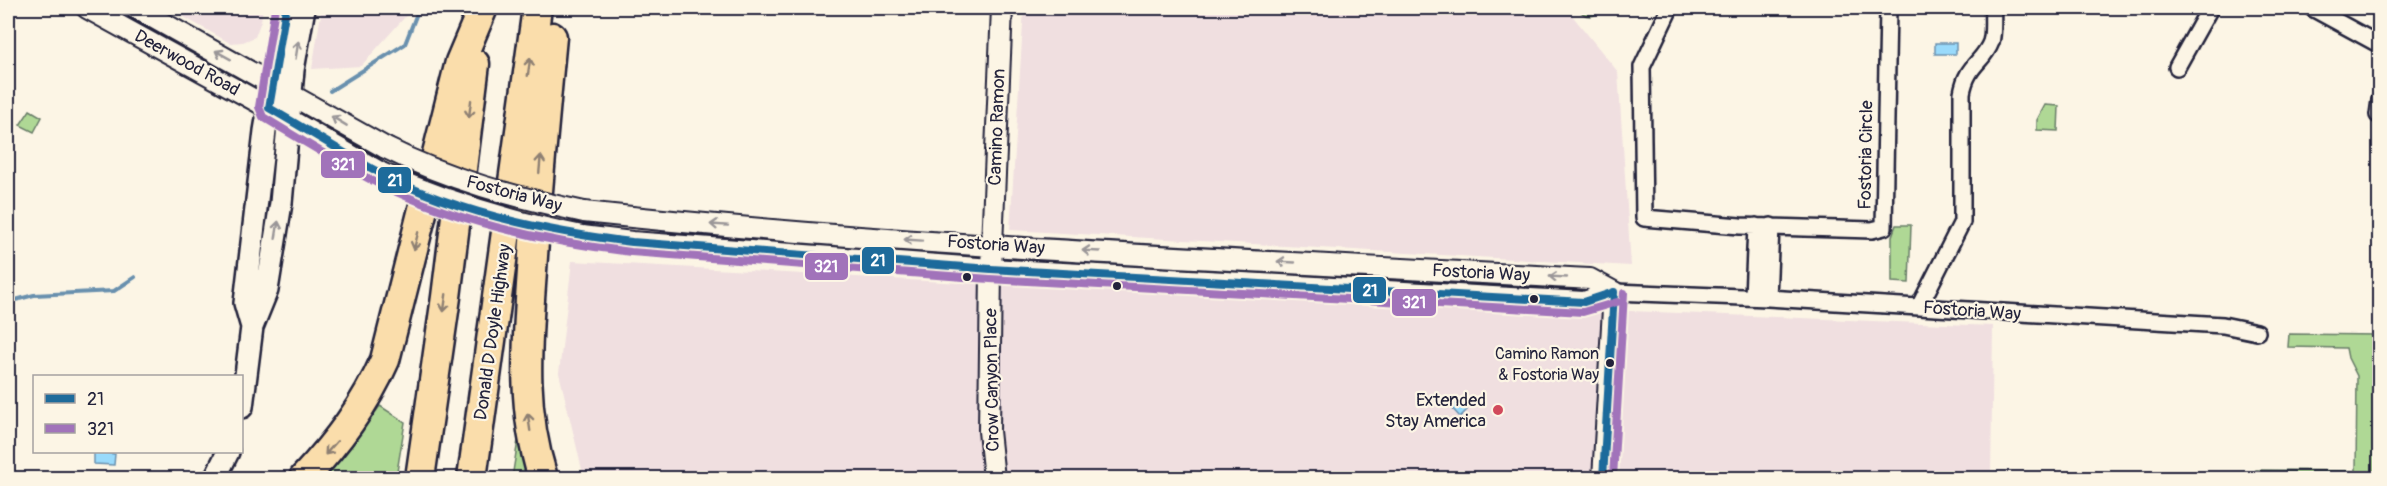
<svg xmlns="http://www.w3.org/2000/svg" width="2387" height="486" font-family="Pangolin,sans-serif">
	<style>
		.built { fill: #f0dfe0 }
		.green { fill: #afd895; stroke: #687d68; stroke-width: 1.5 }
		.water { fill: #99dafb; stroke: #6990ae; stroke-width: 1.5 }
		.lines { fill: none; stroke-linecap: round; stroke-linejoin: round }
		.stream { stroke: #6990ae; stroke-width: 4 }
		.minor-casing { stroke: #22223b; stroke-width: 20 }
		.tertiary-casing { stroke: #22223b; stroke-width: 24 }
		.secondary-casing { stroke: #22223b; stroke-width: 26 }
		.motorway-casing { stroke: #22223b; stroke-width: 33 }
		.minor { stroke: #fcf5e5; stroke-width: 15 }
		.tertiary { stroke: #fcf5e5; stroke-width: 20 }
		.secondary { stroke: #fcf5e5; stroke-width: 21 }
		.motorway { stroke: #faddab; stroke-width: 28 }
		.tertiary-bridge-casing { stroke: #22223b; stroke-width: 24; stroke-linecap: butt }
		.tertiary-bridge { stroke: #fcf5e5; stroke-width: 20 }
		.bus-1-casing { stroke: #fcf5e5; stroke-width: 12 }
		.bus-2-casing { stroke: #fcf5e5; stroke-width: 12 }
		.bus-1 { stroke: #1e6b9b; stroke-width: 8 }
		.bus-2 { stroke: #a173ba; stroke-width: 8 }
		.oneway { stroke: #9a9698 }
		.oneway2 { stroke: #8e8073 }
		.bus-dot { fill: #22223b; stroke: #fcf5e5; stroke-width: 2 }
		.poi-dot { fill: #d1495b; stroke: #fcf5e5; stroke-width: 2 }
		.labels { text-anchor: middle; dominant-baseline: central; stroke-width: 4.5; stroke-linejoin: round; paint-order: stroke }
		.bus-label { font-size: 16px; fill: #22223b; stroke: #fcf5e5; text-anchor: end }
		.street-label { font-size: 18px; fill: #22223b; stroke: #fcf5e5 }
		.poi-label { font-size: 18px; fill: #22223b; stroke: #fcf5e5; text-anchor: end }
		.line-badge { stroke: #fcf5e5; stroke-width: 2 }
		.badge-label { font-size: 16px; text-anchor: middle; font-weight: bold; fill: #fff }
	</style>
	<rect width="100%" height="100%" fill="#fcf5e5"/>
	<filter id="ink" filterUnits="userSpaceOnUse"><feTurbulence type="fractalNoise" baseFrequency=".0167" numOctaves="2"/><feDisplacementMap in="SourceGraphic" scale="12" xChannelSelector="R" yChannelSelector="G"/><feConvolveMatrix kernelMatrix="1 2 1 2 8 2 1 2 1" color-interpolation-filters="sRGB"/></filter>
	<g filter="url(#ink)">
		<!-- built -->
		<path class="built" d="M168,8H263L261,21L255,37L243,42L230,43Z
			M322,8H413L361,66L312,69Z
			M1024,8H1566L1618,72L1631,266L1010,230Z
			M572,261L962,283L1993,326L1991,478H584L559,373Z"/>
		<!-- green -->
		<path class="green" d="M1578,8H1601C1596,19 1584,18 1578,8Z
			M2045,105L2059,106L2058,131L2037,130V120Z
			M30,110L42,117L34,132L20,125Z
			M1896,225H1911L1909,283L1892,282V236Z
			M2289,334L2379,335V478H2252L2256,470L2356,471L2357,376L2348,358L2346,348L2288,347Z
			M380,406L405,422L396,478H323L352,444Z
			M519,434L539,478H512Z"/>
		<!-- water -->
		<path class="water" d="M1935,43H1956V54H1935Z
			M1457,399L1467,410L1460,417L1449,405Z
			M94,452L115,454L114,465L94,464Z"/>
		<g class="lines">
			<!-- stream -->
			<path class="stream" d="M330,91L405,44L419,8
				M8,302L34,295L114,291L135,277"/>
			<defs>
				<path id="minor" d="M1670,8L1642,67L1644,218L1740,226L1872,230L1884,227L1888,8
					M2312,8L2380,45
					M2177,67L2210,8
					M2378,115L2380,100
					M1614,292L1768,298L2223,325L2257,332
					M1753,297L1756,226
					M1768,298L1771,226
					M1919,307L1962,222V93C1967,64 1983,63 1991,42C1994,32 1992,18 1993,8"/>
				<path id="tertiary" d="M87,8L269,108L381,173
					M136,8L386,148
					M584,212C918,248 1254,260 1590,279L1614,292
					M582,236L632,242L991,269L1584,302L1614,292
					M994,478L989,431L991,269L1002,8
					M1603,478L1614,292"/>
				<path id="secondary" d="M252,327L245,303L265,131L286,8
					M242,407L252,327L267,290L281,203L293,70L304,8
					M215,478L228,452"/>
				<path id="motorway" d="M304,478C337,442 365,406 385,360L460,62L482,10
					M420,478L446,297L475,64
					M472,478L537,8
					M543,478C519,401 528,335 533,256C538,183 545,110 552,37"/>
			</defs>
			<!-- minor casing -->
			<use href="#minor" class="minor-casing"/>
			<!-- tertiary casing -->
			<use href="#tertiary" class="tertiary-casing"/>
			<!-- secondary casing -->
			<use href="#secondary" class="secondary-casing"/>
			<!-- motorway casing -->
			<use href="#motorway" class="motorway-casing"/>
			<!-- minor -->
			<use href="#minor" class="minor"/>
			<!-- tertiary -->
			<use href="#tertiary" class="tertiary"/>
			<!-- secondary -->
			<use href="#secondary" class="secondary"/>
			<!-- motorway -->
			<use href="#motorway" class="motorway"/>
			<defs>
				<path id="tertiary-bridge" d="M386,148C450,180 515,197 584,212
					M381,173C446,202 512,222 582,236"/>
			</defs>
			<!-- tertiary-bridge casing -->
			<use href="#tertiary-bridge" class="tertiary-bridge-casing"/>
			<!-- tertiary-bridge -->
			<use href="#tertiary-bridge" class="tertiary-bridge"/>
			<defs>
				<path id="bus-1" d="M286,8L269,108C306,129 343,153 380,173C454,212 550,232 632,242L991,269L1584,302L1614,292
					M1603,478L1614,292"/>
				<path id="bus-2" d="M275,8L259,107L263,117C300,139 338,163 377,183C456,222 545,242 631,252L990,279L1583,312L1617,302
					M1613,478L1624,293"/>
			</defs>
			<!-- bus-1 casing -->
			<use href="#bus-1" class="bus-1-casing"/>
			<!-- bus-2 casing -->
			<use href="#bus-2" class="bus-2-casing"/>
			<!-- bus-1 -->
			<use href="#bus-1" class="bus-1"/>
			<!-- bus-2 -->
			<use href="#bus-2" class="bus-2"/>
		</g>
		<!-- one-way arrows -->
		<defs><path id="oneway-shaft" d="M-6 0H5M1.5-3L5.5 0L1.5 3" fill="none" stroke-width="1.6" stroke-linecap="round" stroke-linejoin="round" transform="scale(1.5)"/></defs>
		<g class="oneway">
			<use href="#oneway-shaft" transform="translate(297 50) rotate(-81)"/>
			<use href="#oneway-shaft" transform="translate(223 55) rotate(-151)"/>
			<use href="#oneway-shaft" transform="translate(339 121) rotate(-149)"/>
			<use href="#oneway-shaft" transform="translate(719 225) rotate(-176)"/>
			<use href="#oneway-shaft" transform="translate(277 230) rotate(-81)"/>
			<use href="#oneway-shaft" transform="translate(913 240) rotate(-176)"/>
			<use href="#oneway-shaft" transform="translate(1091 251) rotate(-177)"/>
			<use href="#oneway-shaft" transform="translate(1286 262) rotate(-177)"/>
			<use href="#oneway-shaft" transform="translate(1558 277) rotate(-177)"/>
		</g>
		<g class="oneway2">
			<use href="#oneway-shaft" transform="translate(529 67) rotate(-82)"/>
			<use href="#oneway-shaft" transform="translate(470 109) rotate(97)"/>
			<use href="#oneway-shaft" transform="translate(540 164) rotate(-85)"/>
			<use href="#oneway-shaft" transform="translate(416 241) rotate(104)"/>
			<use href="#oneway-shaft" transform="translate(445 303) rotate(98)"/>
			<use href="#oneway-shaft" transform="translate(529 422) rotate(-98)"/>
			<use href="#oneway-shaft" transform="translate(331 448) rotate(131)"/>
		</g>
	</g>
	<!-- markers -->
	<g class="bus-dot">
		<circle cx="967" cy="277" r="5"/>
		<circle cx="1117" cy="286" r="5"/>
		<circle cx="1534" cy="299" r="5"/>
		<circle cx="1610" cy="363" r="5"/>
	</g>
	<circle class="poi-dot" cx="1498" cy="410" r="6"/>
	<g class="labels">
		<!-- bus labels -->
		<g class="bus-label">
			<text x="1599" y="354">Camino Ramon<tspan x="1599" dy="21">&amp; Fostoria Way</tspan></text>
		</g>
		<!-- street labels -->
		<g class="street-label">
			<text transform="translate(187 63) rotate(29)">Deerwood Road</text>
			<text transform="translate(997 127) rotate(-88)">Camino Ramon</text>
			<text transform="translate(1866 155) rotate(-89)">Fostoria Circle</text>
			<text transform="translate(514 194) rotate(15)">Fostoria Way</text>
			<text transform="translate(996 245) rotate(4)">Fostoria Way</text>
			<text transform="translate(1481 273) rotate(3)">Fostoria Way</text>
			<text transform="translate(1972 311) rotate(4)">Fostoria Way</text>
			<text transform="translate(493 332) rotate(-82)">Donald D Doyle Highway</text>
			<text transform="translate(992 380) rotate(-91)">Crow Canyon Place</text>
		</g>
		<!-- poi labels -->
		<g class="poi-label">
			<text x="1486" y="400">Extended<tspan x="1486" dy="21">Stay America</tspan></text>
		</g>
	</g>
	<g class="line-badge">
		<rect x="320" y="150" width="46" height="29" rx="6" fill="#a173ba"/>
		<rect x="377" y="166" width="35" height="28" rx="6" fill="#1e6b9b"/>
		<rect x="861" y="246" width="34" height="29" rx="6" fill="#1e6b9b"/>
		<rect x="804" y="252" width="45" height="29" rx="6" fill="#a173ba"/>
		<rect x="1352" y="276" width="35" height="28" rx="6" fill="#1e6b9b"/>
		<rect x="1391" y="288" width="46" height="29" rx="6" fill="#a173ba"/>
	</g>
	<g class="badge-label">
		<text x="343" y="170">321</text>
		<text x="395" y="186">21</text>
		<text x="878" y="266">21</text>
		<text x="826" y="272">321</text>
		<text x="1370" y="296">21</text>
		<text x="1414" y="308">321</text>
	</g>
	<!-- margin -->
	<rect width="2387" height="486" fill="none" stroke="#fcf5e5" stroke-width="30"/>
	<rect x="15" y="15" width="2357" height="456" fill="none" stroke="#22223b" stroke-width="2" filter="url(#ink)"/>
	<!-- legend -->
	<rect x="33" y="375" width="210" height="78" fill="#fcf5e5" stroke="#a5a1a1" stroke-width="1.5"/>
	<rect x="45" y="394" width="30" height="9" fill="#1e6b9b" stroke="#a5a1a1" stroke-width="1.5"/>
	<text x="87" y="405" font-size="18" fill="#22223b">21</text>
	<rect x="45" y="424" width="30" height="9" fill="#a173ba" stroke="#a5a1a1" stroke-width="1.5"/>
	<text x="87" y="435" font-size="18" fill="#22223b">321</text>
</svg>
